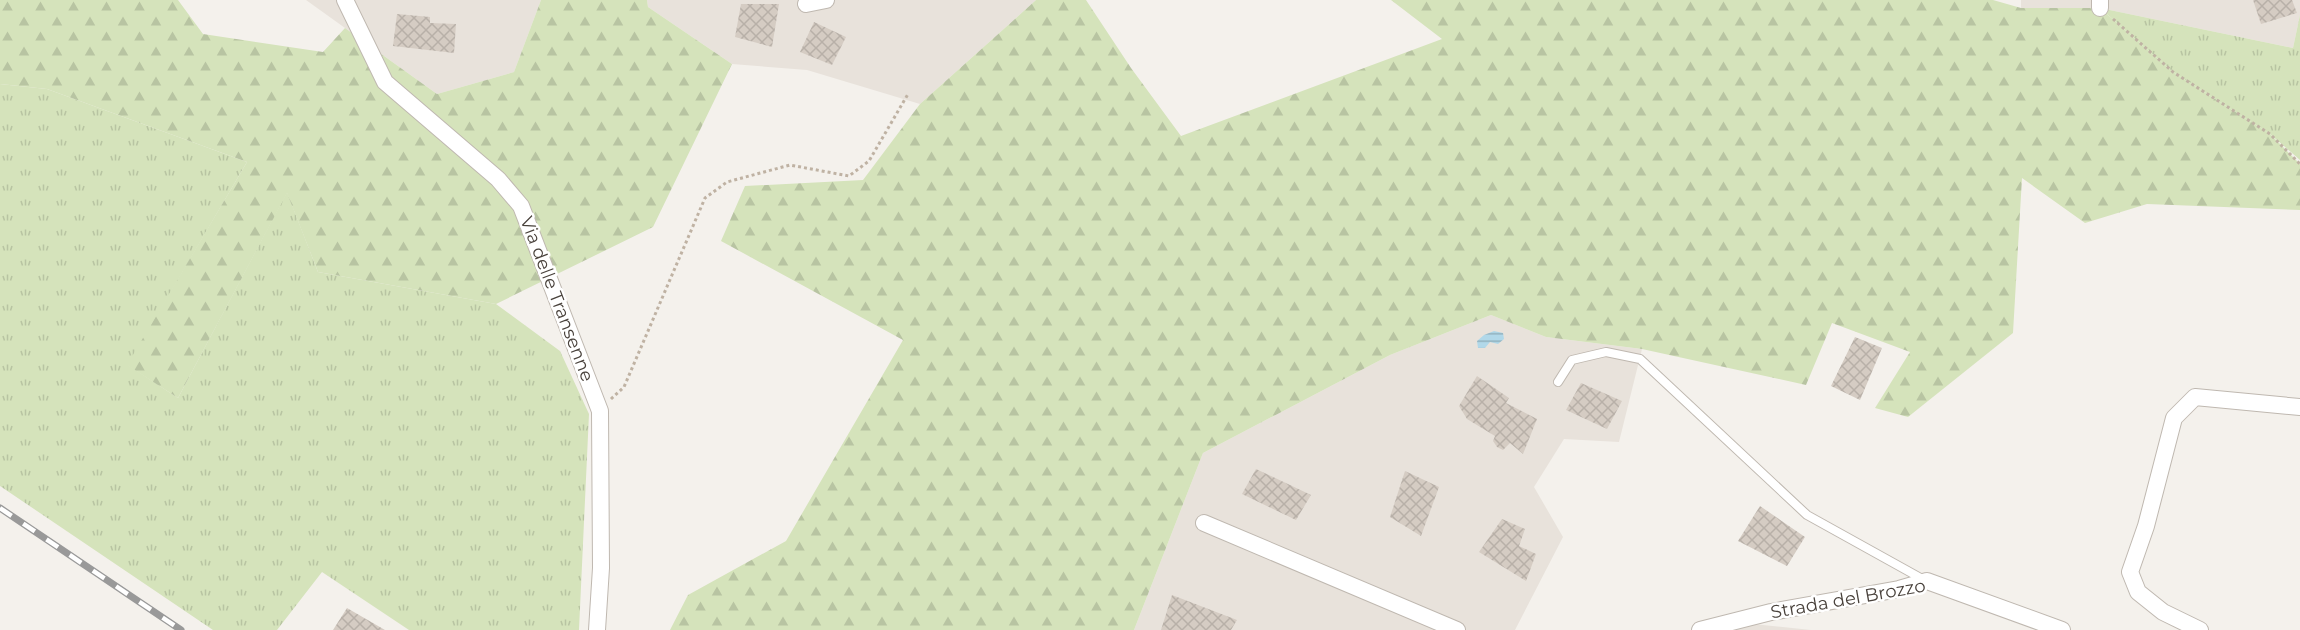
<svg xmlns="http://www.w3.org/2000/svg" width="2300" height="630" font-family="Montserrat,sans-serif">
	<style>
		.residential { fill: #e8e2db }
		.grass { fill: url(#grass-tufts) }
		.forest { fill: url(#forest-firs) }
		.water { fill: url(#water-rules) }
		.building { fill: url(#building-cross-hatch) }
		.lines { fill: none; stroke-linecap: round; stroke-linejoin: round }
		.service-casing { stroke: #bfb8b0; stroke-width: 10 }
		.minor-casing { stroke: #bfb8b0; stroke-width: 18 }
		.path { stroke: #bfb2a3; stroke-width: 3; stroke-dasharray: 3 3; stroke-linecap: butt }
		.service { stroke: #fff; stroke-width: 8 }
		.minor { stroke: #fff; stroke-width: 16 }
		.rail-casing { stroke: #999; stroke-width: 7 }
		.rail { stroke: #fff; stroke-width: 4.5; stroke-dasharray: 14; stroke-linecap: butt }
		.labels { text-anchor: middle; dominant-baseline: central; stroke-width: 5; stroke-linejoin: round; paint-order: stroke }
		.street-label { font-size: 18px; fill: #48413b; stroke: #fff }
	</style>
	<defs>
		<pattern id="grass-tufts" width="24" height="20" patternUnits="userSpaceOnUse" patternTransform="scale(1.5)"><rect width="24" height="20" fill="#d5e3bb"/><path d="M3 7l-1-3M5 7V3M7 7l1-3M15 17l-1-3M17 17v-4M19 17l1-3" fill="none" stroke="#b8c4a2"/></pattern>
		<pattern id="forest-firs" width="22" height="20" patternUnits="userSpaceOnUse" patternTransform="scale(1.5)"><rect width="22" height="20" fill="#d5e3bb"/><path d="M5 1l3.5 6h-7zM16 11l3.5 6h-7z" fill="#b8c4a2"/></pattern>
		<pattern id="water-rules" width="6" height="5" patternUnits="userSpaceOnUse" patternTransform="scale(1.5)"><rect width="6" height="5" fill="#b1d8e9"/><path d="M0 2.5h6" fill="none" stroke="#92b1be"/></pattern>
		<pattern id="building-cross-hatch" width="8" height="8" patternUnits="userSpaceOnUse" patternTransform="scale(1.5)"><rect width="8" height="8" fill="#d5ccc3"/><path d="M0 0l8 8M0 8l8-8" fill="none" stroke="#b8b0a8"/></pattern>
	</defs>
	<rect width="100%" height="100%" fill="#f4f1ec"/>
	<!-- residential -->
	<path class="residential" d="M306,0H541L514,72L437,94Z
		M647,0H1036L920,104L807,70L732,64L648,7Z
		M2021,0H2300V15L2293,48L2100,8H2021Z
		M1491,315L1546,337L1642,349L1619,442L1564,439L1534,487L1563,537L1515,630H1134L1203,453L1390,355Z
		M1733,622L1811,630H1709Z"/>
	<!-- grass -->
	<path class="grass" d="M2100,8L2293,48L2300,15V160L2270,134L2173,72Z
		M0,84L47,89L247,162L128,365L178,398L287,192L318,272L496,304L560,351L589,414L579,630H409L322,572L277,630H213L0,486Z"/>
	<!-- forest -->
	<path class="forest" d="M0,0H178L203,34L323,52L345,28L437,94L514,72L541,0H647L648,7L732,64L653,227L496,304L318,272L287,193L178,398L127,365L247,162L47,89L0,84Z
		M1036,0H1086L1131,68L1181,136L1442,39L1391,0H1993L2021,8H2100L2173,72L2270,134L2300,164V210L2147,204L2085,223L2022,178L2013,333L1908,417L1875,408L1910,352L1832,323L1806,385L1642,349L1546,337L1491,315L1390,355L1203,453L1134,630H670L688,595L786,541L903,340L721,241L745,186L863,180L920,104Z"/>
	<!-- water -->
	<path class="water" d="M1494,331L1503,333L1504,339L1498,344L1490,342L1485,348H1478L1477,341L1484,335Z"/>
	<!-- building -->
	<path class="building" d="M2253,0H2292L2297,13L2261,24Z
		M741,4H779L772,47L735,37Z
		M397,14L430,17V23L456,24L454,53L393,46Z
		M814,22L846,37L832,65L800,52Z
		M1855,337L1882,348L1860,400L1831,386Z
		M1477,376L1509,398L1506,403L1537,419L1523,454L1510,443L1503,450L1497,447L1493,441L1495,436L1467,419L1459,406Z
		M1581,383L1622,401L1607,429L1566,410Z
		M1256,469L1311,495L1296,520L1242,494Z
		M1405,471L1439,487L1421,536L1390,517Z
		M1760,506L1805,537L1787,566L1738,541Z
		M1502,519L1525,529L1519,546L1536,554L1526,581L1479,552Z
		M1172,595L1237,620L1231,630H1161Z
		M347,608L385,630H333Z"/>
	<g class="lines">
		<defs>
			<path id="service" d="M1558,382L1572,360L1606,352L1640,359L1807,515L1926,581"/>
			<path id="minor" d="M345,0L385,82L498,179L521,206L600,411L601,568L597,630
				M806,4L826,0
				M2100,8V0
				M1204,523L1457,630
				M1700,630L1771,612L1899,589L1927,581L2062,630
				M2200,630L2163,612L2138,592L2130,572L2146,526L2174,418L2195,397L2300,407"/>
		</defs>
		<!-- service casing -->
		<use href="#service" class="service-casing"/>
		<!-- minor casing -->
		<use href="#minor" class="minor-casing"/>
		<!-- path -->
		<path class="path" d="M2113,19L2173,72L2270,134L2300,164
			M611,399L624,387L705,198L727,182L790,165L849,176L869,161L908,94"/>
		<!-- service -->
		<use href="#service" class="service"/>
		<!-- minor -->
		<use href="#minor" class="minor"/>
		<defs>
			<path id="rail" d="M0,508L181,630"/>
		</defs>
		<!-- rail casing -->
		<use href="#rail" class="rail-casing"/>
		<!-- rail -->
		<use href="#rail" class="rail"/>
	</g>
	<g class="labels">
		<!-- street labels -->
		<g class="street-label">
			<text transform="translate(557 299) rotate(69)">Via delle Transenne</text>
			<text transform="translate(1848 599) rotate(-10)">Strada del Brozzo</text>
		</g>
	</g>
</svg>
